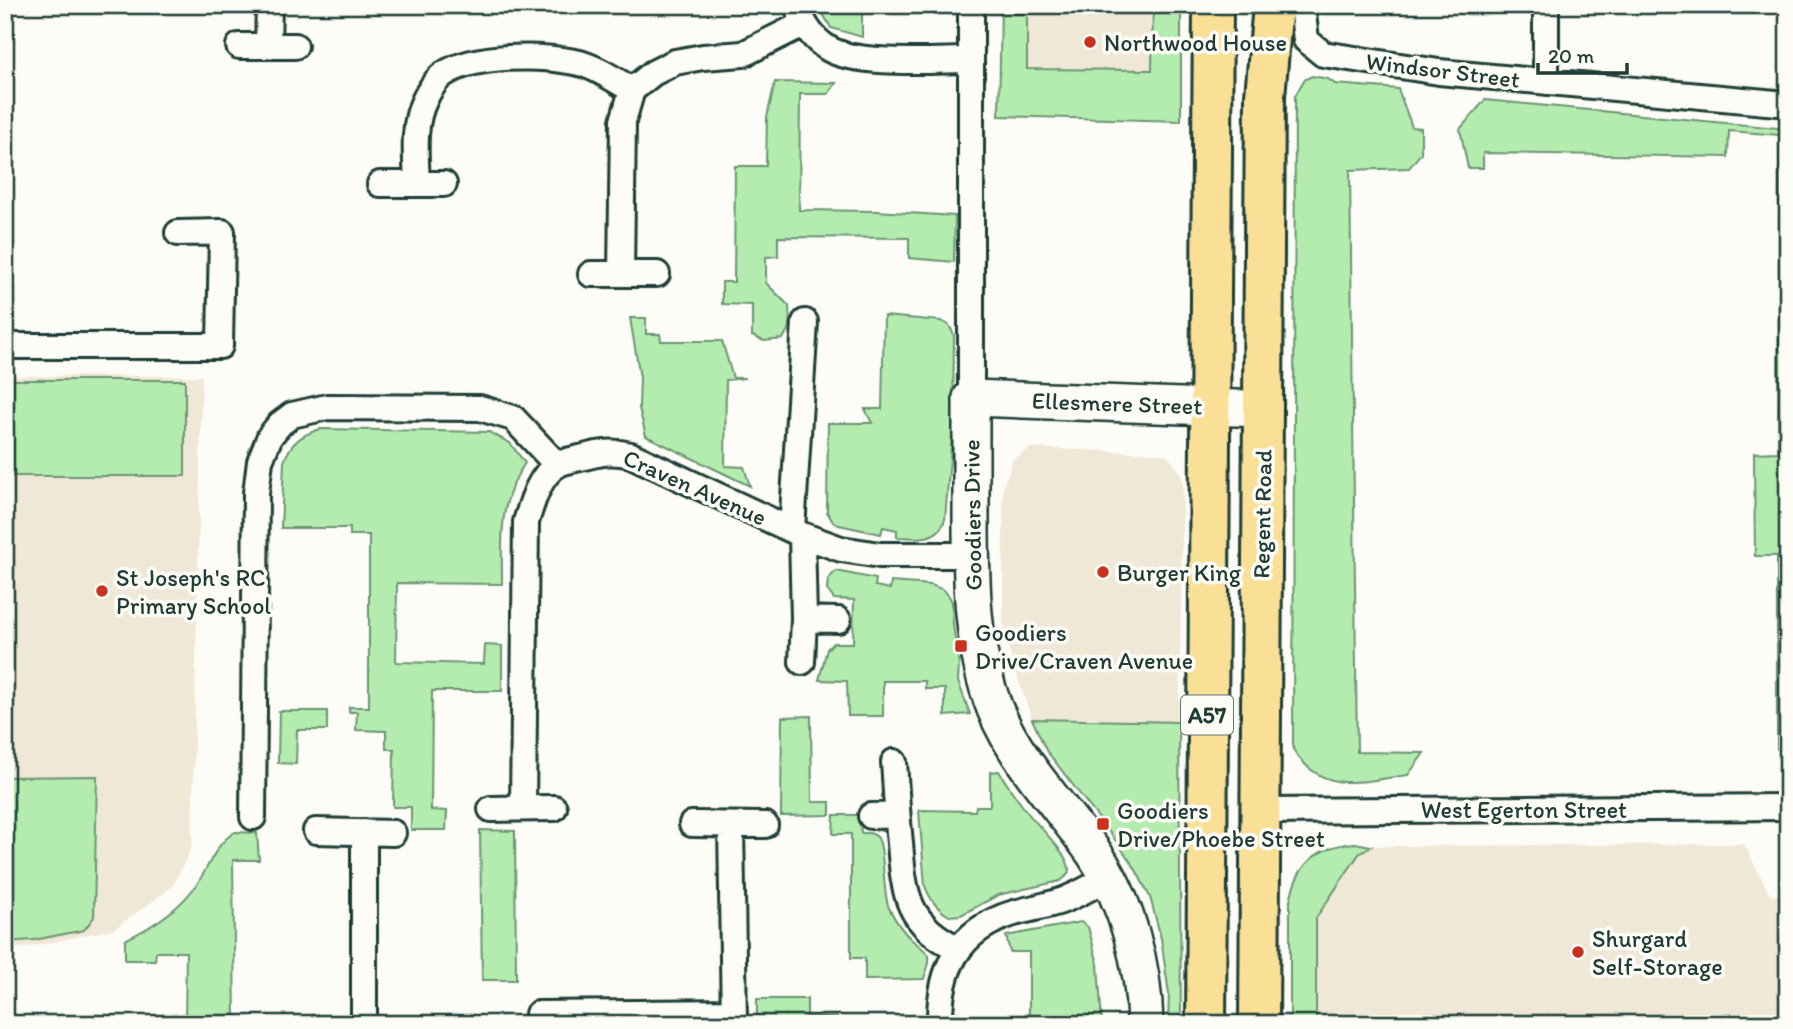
<svg xmlns="http://www.w3.org/2000/svg" width="1793" height="1029" font-family="Itim,sans-serif">
	<style>
		.built { fill: #f0e8d6 }
		.green { fill: #b4ecaf; stroke: #6a9472; stroke-width: 2 }
		.lines { fill: none; stroke-linecap: round; stroke-linejoin: round }
		.street-casing { stroke: #1f3d34; stroke-width: 30 }
		.secondary-casing { stroke: #1f3d34; stroke-width: 40 }
		.highway-casing { stroke: #1f3d34; stroke-width: 44 }
		.street { stroke: #fdfcf7; stroke-width: 24 }
		.secondary { stroke: #fdfcf7; stroke-width: 35 }
		.highway { stroke: #fadf96; stroke-width: 38 }
		.poi-dot { fill: #c8321e; stroke: #fdfcf7; stroke-width: 2.5 }
		.labels { text-anchor: middle; dominant-baseline: central; stroke-width: 7; stroke-linejoin: round; paint-order: stroke }
		.shield { fill: #fdfcf7; stroke: #62766e; stroke-width: 2 }
		.shield-label { font-size: 23px; font-weight: bold; fill: #1f3d34 }
		.poi-label { font-size: 24px; fill: #1f3d34; stroke: #fdfcf7; text-anchor: start }
		.street-label { font-size: 24px; fill: #1f3d34; stroke: #fdfcf7 }
	</style>
	<rect width="100%" height="100%" fill="#fdfcf7"/>
	<filter id="ink" filterUnits="userSpaceOnUse"><feTurbulence type="fractalNoise" baseFrequency=".0143" numOctaves="2"/><feDisplacementMap in="SourceGraphic" scale="14" xChannelSelector="R" yChannelSelector="G"/><feConvolveMatrix kernelMatrix="1 2 1 2 8 2 1 2 1" color-interpolation-filters="sRGB"/></filter>
	<g filter="url(#ink)">
		<!-- built -->
		<path class="built" d="M1001,5H1181V121L999,116Z
			M5,376H202L192,847L172,887L114,929L24,948L5,949Z
			M1030,448L1159,453L1167,455L1180,472L1183,486L1179,722L1032,719L1012,662L1003,622V488L1013,459Z
			M1744,844L1770,895L1788,896V1024H1316V918L1359,854L1371,846Z"/>
		<!-- green -->
		<path class="green" d="M818,5H840L841,11L862,10V37L831,28Z
			M1001,5H1012L1013,14H1027V69L1152,70L1153,5H1181V121L999,116Z
			M1312,76L1328,79L1335,84L1398,89L1412,127L1421,128V153L1409,168L1350,170L1357,752L1424,753L1408,775C1363,781 1322,796 1293,749L1295,96L1304,80Z
			M775,82L836,83L828,94H800L799,210L876,211L955,216L954,262L909,258V238L778,237V256L766,257V283L789,306L790,326L783,339L764,341L752,336V305L722,304V282H734L735,166H766L767,117Z
			M1485,100L1788,129V748L1777,749V556H1755L1754,453L1778,452L1780,135L1729,131L1728,157L1483,153V168H1468L1460,129Z
			M884,316L941,321L949,325L954,335L953,422L945,519C939,542 915,538 897,537V530L883,527L881,534L839,525L833,522L827,512L828,423H872L865,409H882Z
			M630,318H646V334H660L661,341H722L733,378H745L726,380L725,466L744,467L750,486L646,436L639,408L640,377Z
			M5,380H185V476H5Z
			M321,429L489,432L510,443L525,463C498,502 502,538 502,584L397,583L396,662L484,664L485,645L502,646V691H432L431,810L447,811L446,830H411V807H393L394,749H386V731L356,730L357,712H349V707H369V535H350V528H281L284,462C290,443 302,434 321,429Z
			M836,571L876,579L875,586L890,589L891,582L931,585L944,590L949,596L952,602L953,625L959,664L958,681L970,714L945,716V689H925V681H883V716H848L847,681L819,680L827,649L833,643H853L854,600L834,599L827,590L828,579Z
			M279,711H327V730H297L296,764L278,763Z
			M811,716L812,802H830V815L781,816L782,717Z
			M1032,719L1179,722L1181,1024H1168L1169,994L1161,938L1150,897L1135,868L1116,841L1046,750Z
			M999,771C1007,785 1017,799 1027,812C1037,825 1068,853 1069,869C1069,875 1065,878 1060,881L998,895L961,915L949,916C936,908 930,899 925,886L919,810L975,811L976,806H990V772Z
			M97,776L94,917L84,930L34,940L5,942V777Z
			M834,815H860L861,833C867,833 872,832 877,837C885,846 882,892 889,908C895,920 903,932 912,940C918,945 924,949 929,955V963L924,979L865,980V958H851V834H833Z
			M480,830L515,831L516,980H482Z
			M235,832L257,833L259,860H233L235,1024H185L186,952H156L155,960H125V940C152,927 180,909 197,884C210,865 215,844 235,832Z
			M1355,843L1371,846L1359,854L1316,918V1024H1290V901C1297,864 1317,846 1355,843Z
			M1081,922L1088,927L1098,964L1102,1024H1029V952H1010L1006,936Z
			M757,999H807V1017H837V1024H757Z"/>
		<g class="lines">
			<defs>
				<path id="street" d="M797,5C802,22 812,39 829,49C859,66 935,60 971,60
					M1302,5L1306,40L1323,54L1439,72L1788,104
					M239,46H295
					M268,46L269,5
					M1546,82V5
					M380,184H444
					M417,184C416,157 412,124 425,99C428,92 437,78 444,74C475,54 539,55 575,62C595,66 615,80 632,90
					M591,274H657
					M621,274L623,121L632,90L653,73L675,62L703,57L743,54L803,24
					M5,346H220L222,232L178,233
					M971,398V5
					M792,530L805,322
					M802,535L804,619L802,662
					M804,619L838,620
					M894,762C896,789 897,816 900,843C904,895 907,925 959,949
					M523,808L526,522C532,503 539,476 557,465C565,460 579,459 588,456C604,452 615,451 631,455L802,535L841,549L880,555H971
					M491,809L554,808
					M1260,811L1788,807
					M871,816L897,815
					M253,817L256,493L260,461L270,436L280,424L292,415L327,407L480,408L513,418L557,465
					M692,824L765,825
					M731,825L734,1024
					M316,831L393,833
					M364,832V1024
					M538,1014L734,1012
					M940,1024C939,969 958,930 1014,913C1029,909 1046,906 1061,901C1078,895 1093,886 1109,877"/>
				<path id="secondary" d="M1145,1024C1144,965 1127,902 1094,853C1061,806 1017,763 995,709C971,648 971,579 971,515C971,476 971,437 971,398L1263,409"/>
				<path id="highway" d="M1206,1024L1213,5
					M1259,1024L1265,96L1273,5"/>
			</defs>
			<!-- street casing -->
			<use href="#street" class="street-casing"/>
			<!-- secondary casing -->
			<use href="#secondary" class="secondary-casing"/>
			<!-- highway casing -->
			<use href="#highway" class="highway-casing"/>
			<!-- street -->
			<use href="#street" class="street"/>
			<!-- secondary -->
			<use href="#secondary" class="secondary"/>
			<!-- highway -->
			<use href="#highway" class="highway"/>
		</g>
	</g>
	<!-- markers -->
	<g class="poi-dot">
		<circle cx="1090" cy="42" r="7"/>
		<circle cx="1103" cy="572" r="7"/>
		<circle cx="102" cy="591" r="7"/>
		<rect x="954" y="639" width="14" height="14" rx="3.5"/>
		<rect x="1096" y="817" width="14" height="14" rx="3.5"/>
		<circle cx="1578" cy="952" r="7"/>
	</g>
	<g class="labels">
		<!-- shield labels -->
		<rect class="shield" x="1181" y="695.5" width="52" height="39" rx="5"/>
		<g class="shield-label">
			<text x="1207" y="715">A57</text>
		</g>
		<!-- poi labels -->
		<g class="poi-label">
			<text x="1104" y="42">Northwood House</text>
			<text x="1117" y="572">Burger King</text>
			<text x="116" y="577">St Joseph's RC<tspan x="116" dy="28">Primary School</tspan></text>
			<text x="975" y="632">Goodiers<tspan x="975" dy="28">Drive/Craven Avenue</tspan></text>
			<text x="1117" y="810">Goodiers<tspan x="1117" dy="28">Drive/Phoebe Street</tspan></text>
			<text x="1592" y="938">Shurgard<tspan x="1592" dy="28">Self-Storage</tspan></text>
		</g>
		<!-- street labels -->
		<g class="street-label">
			<text transform="translate(1443 70) rotate(7)">Windsor Street</text>
			<text transform="translate(1117 403) rotate(2)">Ellesmere Street</text>
			<text transform="translate(695 487) rotate(24)">Craven Avenue</text>
			<text transform="translate(1262 514) rotate(-89)">Regent Road</text>
			<text transform="translate(972 515) rotate(-91)">Goodiers Drive</text>
			<text x="1524" y="809">West Egerton Street</text>
		</g>
	</g>
	<!-- margin -->
	<rect width="1793" height="1029" fill="none" stroke="#fdfcf7" stroke-width="28"/>
	<rect x="14" y="14" width="1765" height="1001" fill="none" stroke="#1f3d34" stroke-width="2.5" filter="url(#ink)"/>
	<!-- scale -->
	<path d="M1538 63v10h89v-10" fill="none" stroke="#1f3d34" stroke-width="3.5"/>
	<text x="1548" y="63" font-size="21" fill="#1f3d34" stroke="#fdfcf7" stroke-width="5" paint-order="stroke">20 m</text>
</svg>
